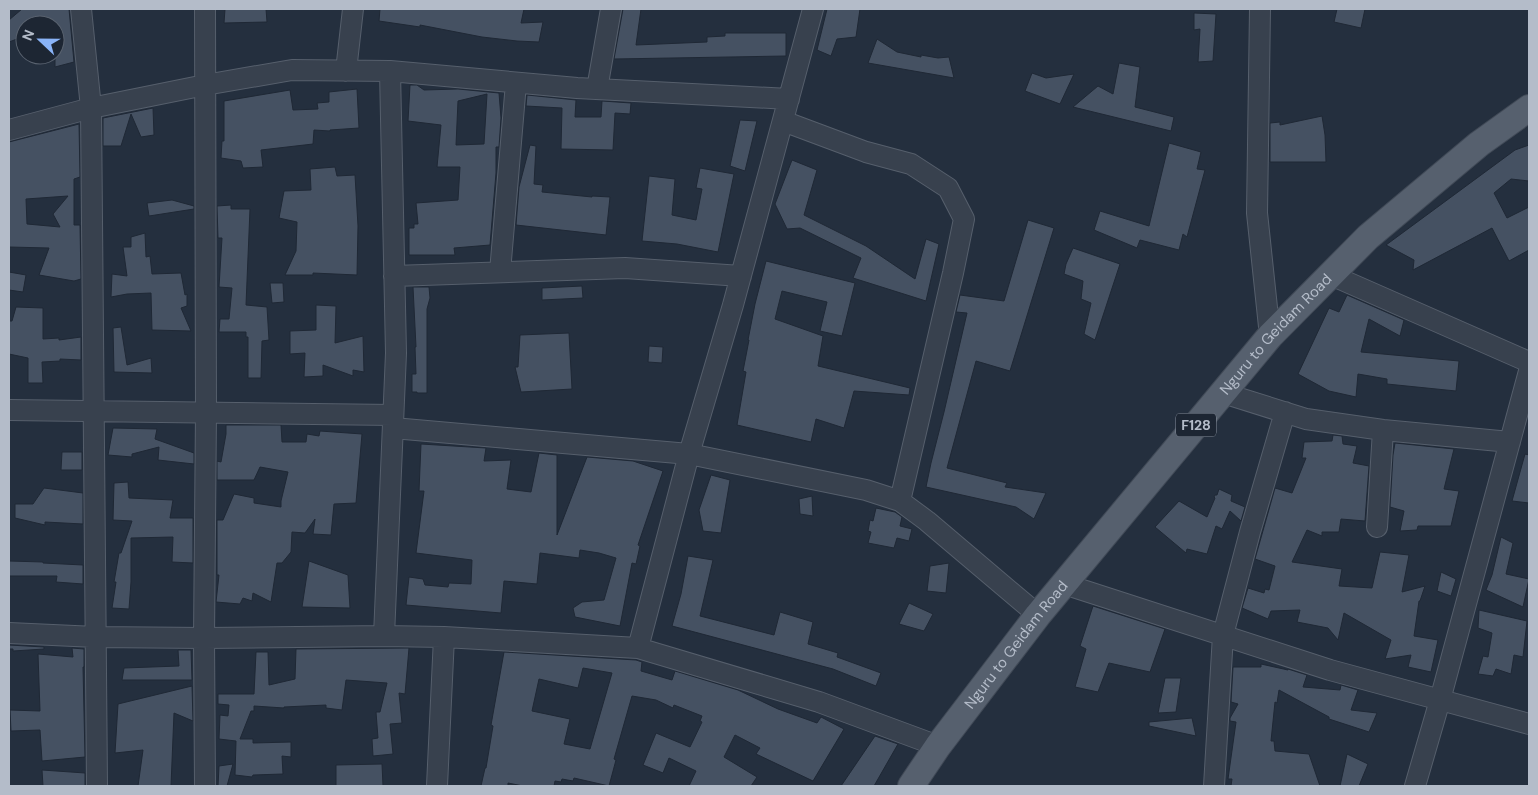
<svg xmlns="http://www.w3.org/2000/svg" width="1538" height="795" font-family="'DM Sans',sans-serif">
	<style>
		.building { fill: #455162; stroke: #1f2835; fill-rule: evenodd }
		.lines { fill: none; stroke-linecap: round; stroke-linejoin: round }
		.minor-casing { stroke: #565f6c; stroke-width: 22 }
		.major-casing { stroke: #414a57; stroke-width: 28 }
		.minor { stroke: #38414e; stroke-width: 20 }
		.major { stroke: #56606e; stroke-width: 26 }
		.labels { text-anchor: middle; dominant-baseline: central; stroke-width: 4.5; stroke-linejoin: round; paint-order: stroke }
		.shield { fill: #1d2633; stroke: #878f9c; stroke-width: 1 }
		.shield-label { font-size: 14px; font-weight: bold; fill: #b4bcc9 }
		.street-label { font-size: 15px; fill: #b4bcc9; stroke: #1d2633 }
	</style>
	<rect width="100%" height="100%" fill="#242f3e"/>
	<!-- building -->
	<path class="building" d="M22,9H69L74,62L55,67V25H25V36L9,42V20Z
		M225,9H266L267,22L224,23Z
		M380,9H524L521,23L543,22L539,42L517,41L482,37L420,25V27L379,21Z
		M623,9H641L636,45L707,42V37L725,36V33H786V56L614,59Z
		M827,9H860L856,37L837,39L831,56L817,50Z
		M1337,9H1365L1361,28L1334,22Z
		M1194,13L1216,14L1213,61L1198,62L1200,29L1194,30Z
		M877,39L897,52L921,57V55L938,58L949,57L954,78L868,63Z
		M1119,63L1140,67L1135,107L1174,117L1171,131L1073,107L1098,86L1113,94Z
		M1032,73L1046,78L1074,74L1060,104L1025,91Z
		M410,85H417L424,90L458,89L499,93L501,118L499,147H496V173L490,245L454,248L455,255H409V228H414V224H418L416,203L458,200L460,167H437L441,125L408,121ZM487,94L484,144L456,145L458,101Z
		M357,89L359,128L330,130V131L314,130L313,144L261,150L263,167L243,168L241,161L221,158L222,141H224V101L290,90L293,110L318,109L317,103L329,102V92Z
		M527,95L576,100L575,117H601L602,101L631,103L630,114L615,113L613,150L561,149L562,108L526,106Z
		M153,108L154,135L141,137L131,114L121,146H103V118Z
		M1322,116L1325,135L1326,162H1270V123L1280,122V125Z
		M740,120L757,121L745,171L730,166Z
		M79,124L80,176V177L74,179V225H80L81,279L74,281L39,275L49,248L9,247V142ZM68,196L53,214L60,227L27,224L26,199Z
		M1169,143L1201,152L1197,169L1205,170L1187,237L1183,234L1179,250L1140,240L1137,248L1094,230L1100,211L1149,226Z
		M530,145L536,146L534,184L543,185L542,192L592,197V196L610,197L606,235L516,225L519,187Z
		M1529,145V181L1511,179L1494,193L1507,218L1529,207V250L1509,261L1492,228L1413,270L1414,260L1386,245L1515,150Z
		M792,160L817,170L804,215L866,246L915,279L926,239L939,244L926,301L853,278L861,258L800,228L787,229L775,204Z
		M335,167L337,176L355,175L358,226L357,275L313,273V275H285L296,251L297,222L279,218L284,191L311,190L310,169Z
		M700,168L734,174L718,252L677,244L642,241L649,176L675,179L672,215L696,220L702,189L696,188Z
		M172,200L194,206V209L149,216L147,203Z
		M231,205V209H250L246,305L267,307L269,340L262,341L261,378H248V337H246V332H219L220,319H229L232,288L219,287L222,238H218L217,206Z
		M1028,220L1054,228L1010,371L976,361L947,468L1007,483L1005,487L1046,493L1034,519L1016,507L926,487L931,463L944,412L967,313L956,312L960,295L1004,301Z
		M145,233L146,257L150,256L152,274L181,273L185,295L187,294V306L181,308L191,331L152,330L151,293L127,294L111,297L112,274L127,276L123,247H131V237Z
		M1073,248L1120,264L1095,340L1084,334L1091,303L1081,299L1083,281L1064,274L1066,264Z
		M766,261L855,283L842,336L820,331L827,302L782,291L775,319L823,336L818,366L910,388L909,395L854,391L844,428L816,419L811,442L737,425L746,372L743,371L749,340H748L755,304Z
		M9,272L26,275L23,292L9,290Z
		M270,283H283L284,302L272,303Z
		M582,286L583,298L542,300V288Z
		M413,287H429L430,298L427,309V393H417V392H412V374H416L415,347H416Z
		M1347,295L1404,320L1400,336L1369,319L1361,352L1459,361L1456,391L1387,384V379L1358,374L1356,397L1329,391L1298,374L1329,308L1339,312Z
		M316,305L336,306L335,343L363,336L364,372L353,370V376L323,365V376L304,377L305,353L290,354V331L316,330Z
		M16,307L43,308V339L59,338V340L81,337V360L60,359V361L42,362L43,383H28V358L9,354V321H12Z
		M121,327L127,365L151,358L152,373L114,372L113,328Z
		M569,333L572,389L521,392L515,367H518L520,335Z
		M649,346L663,347L662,363L648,362Z
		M226,425H281L282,442H306L307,434L319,436L320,431L362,434L356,503L334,504L331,535L313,534L315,519L305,533L292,532L291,552L282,563H277L271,602L253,593L252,601L243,598L240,604L216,602L219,575H217V520H223L234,494L254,498V503L281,507V501L288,472L260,467L254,480H217V461L221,462L226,434Z
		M113,428L157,429L155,439L194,453V464L158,460L159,447L132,454V457L108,455Z
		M1333,435L1342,436L1343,444L1357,446L1353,463L1369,466L1365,521L1341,519L1339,532H1322V536L1307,530L1292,562L1342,569L1339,586L1372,588L1380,552L1409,555L1402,592L1425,586L1420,601H1419L1414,636L1438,640L1431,672L1408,667L1411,655L1385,659L1391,640L1344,613L1338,640L1328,628L1297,622L1300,610L1271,611L1268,619L1242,608L1248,588L1264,593L1265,589L1269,590L1275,566L1255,559L1275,488L1292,493L1306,458H1302L1304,442L1332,441Z
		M1395,443L1454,449L1444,489L1459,491L1451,526H1418L1417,530L1400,531L1404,511L1390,507L1393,455Z
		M421,444L486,448L484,461L511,460L507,489L531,492L539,453L557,455V535L587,457L633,461L663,471L638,545L640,546L636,564L632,563L620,626L575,617L573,608L582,602L604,600L616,558L599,553L580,550L579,558L540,553L537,584L504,581L501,613L406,605L409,577L423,579L425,585L448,587L449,583L471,584L472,560L416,553L424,491H419Z
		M62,452H82V470H61Z
		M1525,454L1529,455V503L1512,501Z
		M711,475L730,480L721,533L703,531L699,510Z
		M128,482L129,498L173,500L170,518H193V563L172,562L173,537L131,538V582L129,609L112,608L116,582H114L119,553H121L132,521L113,520L114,483Z
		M44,488L83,493V524L45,522V525L15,518V504H33Z
		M1219,489L1232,495L1231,501L1245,507L1241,521L1230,511L1222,529L1216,526L1207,554L1187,549L1186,553L1155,527L1179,501L1207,517L1215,498L1214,497L1215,495H1217Z
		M812,496L813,516L800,514L799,499Z
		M876,508L895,512L902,517L900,526L912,529L909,541L897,538L894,548L868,543L871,532L868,531L870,520L873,521Z
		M1501,537L1513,543L1506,574L1529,579L1523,607L1486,590L1492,575Z
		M688,556L713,560L700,616L774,635L780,612L813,622L808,644L838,653L837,657L881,673L876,686L833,669L672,626L681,594Z
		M9,561L43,562V563L83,565V584L56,582L57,576H9Z
		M309,561L348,575L350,608L302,607Z
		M949,563L946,593L927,591L930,566Z
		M1441,572L1456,579L1451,596L1437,591Z
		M909,603L933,614L924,631L899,624Z
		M1093,606L1165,629L1150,672L1109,663L1098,692L1075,687L1086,649L1080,646Z
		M1479,610L1527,621L1523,657L1514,655L1511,674L1496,669L1493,676L1478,674L1483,656L1488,657L1492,633L1478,628Z
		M9,645L44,647V649L13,651V649H9Z
		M72,648L84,649V667H83L85,757L42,761L40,730L11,731L10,710L40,711L38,654L73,657Z
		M409,648L405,694L399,693L402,723L390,724L393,754L373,756L372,739L378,738L376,712H380L387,683L346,680L342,710L326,708V705L284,707V708L254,706V711H251L240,739H253V743L291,742V757L282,756L283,774L253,775L252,777L235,775L236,741L219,739L220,715L228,716L229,705L218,704V694H254L256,652H268L269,685L295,679L296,649Z
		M178,650H191L192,680H122L124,668L179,666Z
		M504,652L636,660L642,662L641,671L672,680L675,671L738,690L778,709L817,723L821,717L844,729L813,781L756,754L760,748L735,735L724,757L757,777L751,786H689L696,771L669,758L663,773L643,765L656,733L690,747L702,722L700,721L702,716L674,705L673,708L656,700L632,696L614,759L616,760L609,786L574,778L573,781L562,779L561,782L555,781L554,786H523L508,783V786H481L485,768H486L493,726L491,725ZM583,668L612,673L590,749L564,744L570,719L532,711L539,679L578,688Z
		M1261,664L1288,670V669L1307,675L1303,687L1340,690L1341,685L1358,690L1351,710L1377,713L1369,732L1329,719V717L1279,690L1277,703L1275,702L1271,741H1274L1275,751L1309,754L1320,786H1231L1232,779H1228L1236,722L1230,721V718L1238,704L1231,702L1233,667H1261Z
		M1165,678H1181L1176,712L1158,713Z
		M192,686L193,721L174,713L171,786H138L143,750L115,753L118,704Z
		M1192,718L1196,736L1149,726V722Z
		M875,736L898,744L874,786H841Z
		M1347,754L1368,764L1359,786H1340Z
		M233,764L227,786H218L219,766Z
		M382,764L383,786H336V765Z
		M42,770L85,773V786H43Z"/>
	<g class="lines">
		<defs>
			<path id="minor" d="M81,9L91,108L97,786
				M205,9L206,412L204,638L205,786
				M1260,9L1257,213L1270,336
				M346,71L353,9
				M597,89L611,9
				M783,121L866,152L911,164L948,188L964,219L953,273L900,501
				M9,130L91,108L205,85L292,70L390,71L577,88L789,99
				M500,272L516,83
				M1331,275L1529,362
				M394,276L625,268L741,276
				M1223,393L1306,419L1383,430L1510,442
				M9,410L393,415
				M393,428L689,454L866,490L900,501L927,521L1038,615
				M1377,527L1383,430
				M1064,584L1330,670L1529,724
				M9,633L96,637L204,638L384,636L444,637L638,648L819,702L938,746
				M384,636L396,353L390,71
				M638,648L689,454L733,305L813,9
				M437,786L444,637
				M1214,786L1223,635L1250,532L1285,412
				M1415,786L1440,700L1529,371"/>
			<g id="major">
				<path id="s1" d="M911,786L938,746L1038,615L1270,336L1368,237L1479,144L1529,108"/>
			</g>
		</defs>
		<!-- minor casing -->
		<use href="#minor" class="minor-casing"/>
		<!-- major casing -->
		<use href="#major" class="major-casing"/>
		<!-- minor -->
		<use href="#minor" class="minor"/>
		<!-- major -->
		<use href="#major" class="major"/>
	</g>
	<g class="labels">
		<!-- shield labels -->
		<rect class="shield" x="1176" y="413.5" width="40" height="23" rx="4"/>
		<g class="shield-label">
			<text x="1196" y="425">F128</text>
		</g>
		<!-- street labels -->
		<g class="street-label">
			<text stroke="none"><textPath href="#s1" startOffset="581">Nguru to Geidam Road</textPath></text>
			<text stroke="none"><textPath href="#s1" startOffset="176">Nguru to Geidam Road</textPath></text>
		</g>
	</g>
	<!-- border -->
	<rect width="1538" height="795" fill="none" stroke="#b4bcc9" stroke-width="20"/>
	<!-- north arrow -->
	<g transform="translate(40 40) rotate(292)"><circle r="24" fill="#1d2633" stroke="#59626f"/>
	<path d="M0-4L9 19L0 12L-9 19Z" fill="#8ab4f8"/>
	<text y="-8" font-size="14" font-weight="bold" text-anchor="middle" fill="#b4bcc9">N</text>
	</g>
</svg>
